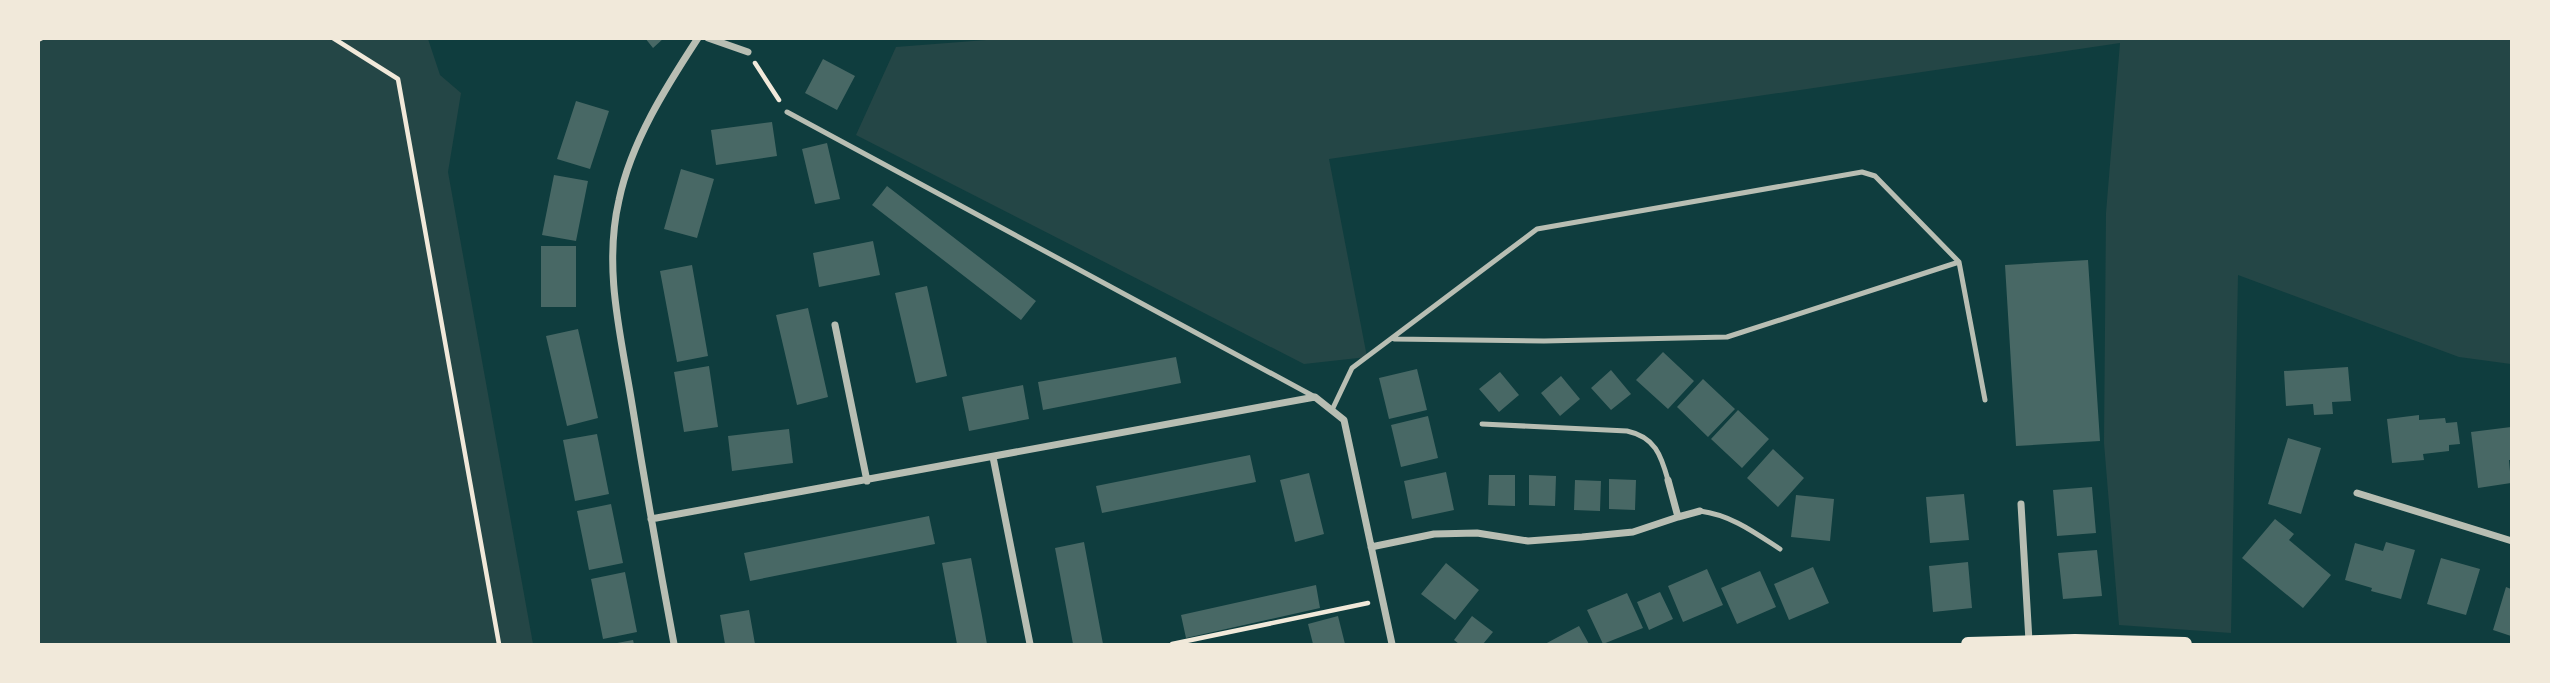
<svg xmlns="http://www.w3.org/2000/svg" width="2550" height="683" font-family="'Noto Sans',sans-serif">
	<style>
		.green { fill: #244646 }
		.building { fill: #486865 }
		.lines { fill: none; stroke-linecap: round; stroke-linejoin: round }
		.path { stroke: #f1e9da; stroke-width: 4.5 }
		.service { stroke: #b8beb3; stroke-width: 5 }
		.minor { stroke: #b8beb3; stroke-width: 7 }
		.secondary { stroke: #f1e9da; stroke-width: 14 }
	</style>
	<rect width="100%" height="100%" fill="#0f3d3e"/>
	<!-- green -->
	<path class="green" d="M38,39H428L440,75L461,93L448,172L533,644H39Z
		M999,39H2511V364L2459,357L2238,275L2231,633L2119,625L2104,443L2106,213L2120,43L1329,159L1367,357L1304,364L856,135L896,47Z"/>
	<!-- building -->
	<path class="building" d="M645,38H664L653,48Z
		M823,59L855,76L837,110L805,93Z
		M576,101L609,111L590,169L557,159Z
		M772,122L777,156L716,165L711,130Z
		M827,143L840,199L815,204L802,149Z
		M681,169L714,179L697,238L664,229Z
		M554,175L588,181L576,241L542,235Z
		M887,186L1036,301L1021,320L872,205Z
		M873,241L880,275L819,287L813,253Z
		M541,246H576V307H541Z
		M2088,260L2100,441L2016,446L2005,265Z
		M692,265L708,356L677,362L660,271Z
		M927,286L947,376L916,383L895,293Z
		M808,308L828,397L797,405L776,315Z
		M578,329L598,418L567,426L546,336Z
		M1663,352L1694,381L1668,409L1636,380Z
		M1176,357L1181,383L1043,410L1038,382Z
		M709,366L718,427L684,432L674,372Z
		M2348,367L2351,401L2332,402L2333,414L2314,415L2313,404L2286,406L2284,371Z
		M1417,369L1427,410L1389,419L1379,378Z
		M1611,370L1631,394L1611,410L1591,388Z
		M1500,372L1519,395L1499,412L1479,389Z
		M1561,376L1580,399L1560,416L1541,393Z
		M1703,379L1735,409L1708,437L1677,407Z
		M1023,385L1029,419L969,431L962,397Z
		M1738,410L1769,439L1742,468L1711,439Z
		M2419,415V420L2445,418L2446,423L2457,422L2460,444L2449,445V451L2423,454L2424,460L2392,463L2387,419Z
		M1428,416L1438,458L1401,467L1391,425Z
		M2511,427V460H2509L2511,483L2478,488L2471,432Z
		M789,429L793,463L732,471L728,436Z
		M597,434L609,494L575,501L563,440Z
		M2288,438L2321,448L2301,514L2268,504Z
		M1773,449L1804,478L1778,507L1747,478Z
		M1250,455L1256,482L1102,513L1096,486Z
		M1446,472L1454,510L1412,519L1404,481Z
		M1309,473L1324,534L1295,542L1280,480Z
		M1489,475H1515V506L1488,505Z
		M1529,475L1556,476L1555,506L1529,505Z
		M1609,479L1636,480L1635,510L1609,509Z
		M1575,480L1601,481L1600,511L1574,510Z
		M2092,487L2096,533L2057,536L2053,490Z
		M1964,494L1969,540L1930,543L1926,497Z
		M1796,495L1834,499L1830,541L1791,537Z
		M611,504L623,563L589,570L577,511Z
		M929,516L935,544L750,581L744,553Z
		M2275,519L2294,534L2289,540L2331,575L2303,608L2242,558Z
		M1084,542L1103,644H1073L1055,548Z
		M2386,542L2415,550L2401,599L2371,591L2372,588L2345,580L2355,543L2383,551Z
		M2097,550L2102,596L2063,599L2058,553Z
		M971,558L982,616L987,644H957L942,563Z
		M2441,558L2480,569L2466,615L2427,604Z
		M1968,562L1972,608L1933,612L1929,566Z
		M1446,563L1479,590L1455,620L1421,594Z
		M1813,567L1829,603L1789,620L1774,584Z
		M1707,569L1723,605L1683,622L1668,586Z
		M1760,571L1776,607L1737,624L1721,588Z
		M625,572L637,632L603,639L591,579Z
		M1316,585L1320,608L1186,638L1181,615Z
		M2506,587L2511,589V636L2493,630Z
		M1660,592L1673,619L1649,630L1637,602Z
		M1627,593L1643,628L1603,644L1587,610Z
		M749,610L755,644H725L720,615Z
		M1338,616L1345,644H1313L1308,624Z
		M1472,616L1493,632L1483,644H1459L1454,640Z
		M1579,626L1589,644H1545L1558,637Z
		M633,640L634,644H618L617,643Z"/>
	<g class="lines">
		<!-- path -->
		<path class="path" d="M333,38L398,79L499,644
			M38,40L42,38
			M755,63L779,100
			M1172,644L1368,603"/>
		<!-- service -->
		<path class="service" d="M787,112L1315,397
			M1394,339L1544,341L1727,337L1959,262
			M1332,410L1352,368L1537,229L1862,172L1875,176L1959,262L1985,400
			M1482,424L1627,431C1655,437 1661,455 1668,480
			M1700,511C1731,515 1754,532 1780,549"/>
		<!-- minor -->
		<path class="minor" d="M708,38L748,52
			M835,325L867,481
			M993,457L1030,644
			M2357,493L2512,541
			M2021,504L2029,641
			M1678,517L1700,511
			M651,519L1315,397L1344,420L1392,644
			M1371,547L1434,534L1477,533L1528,541L1582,537L1633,532L1678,517L1668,480
			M674,644C659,564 645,484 632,404C621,336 603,269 619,200C631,142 666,87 698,38"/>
		<!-- secondary -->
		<path class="secondary" d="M1968,644L2075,641L2185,644"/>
	</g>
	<!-- border -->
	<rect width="2550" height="683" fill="none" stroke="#f1e9da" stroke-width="80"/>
</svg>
